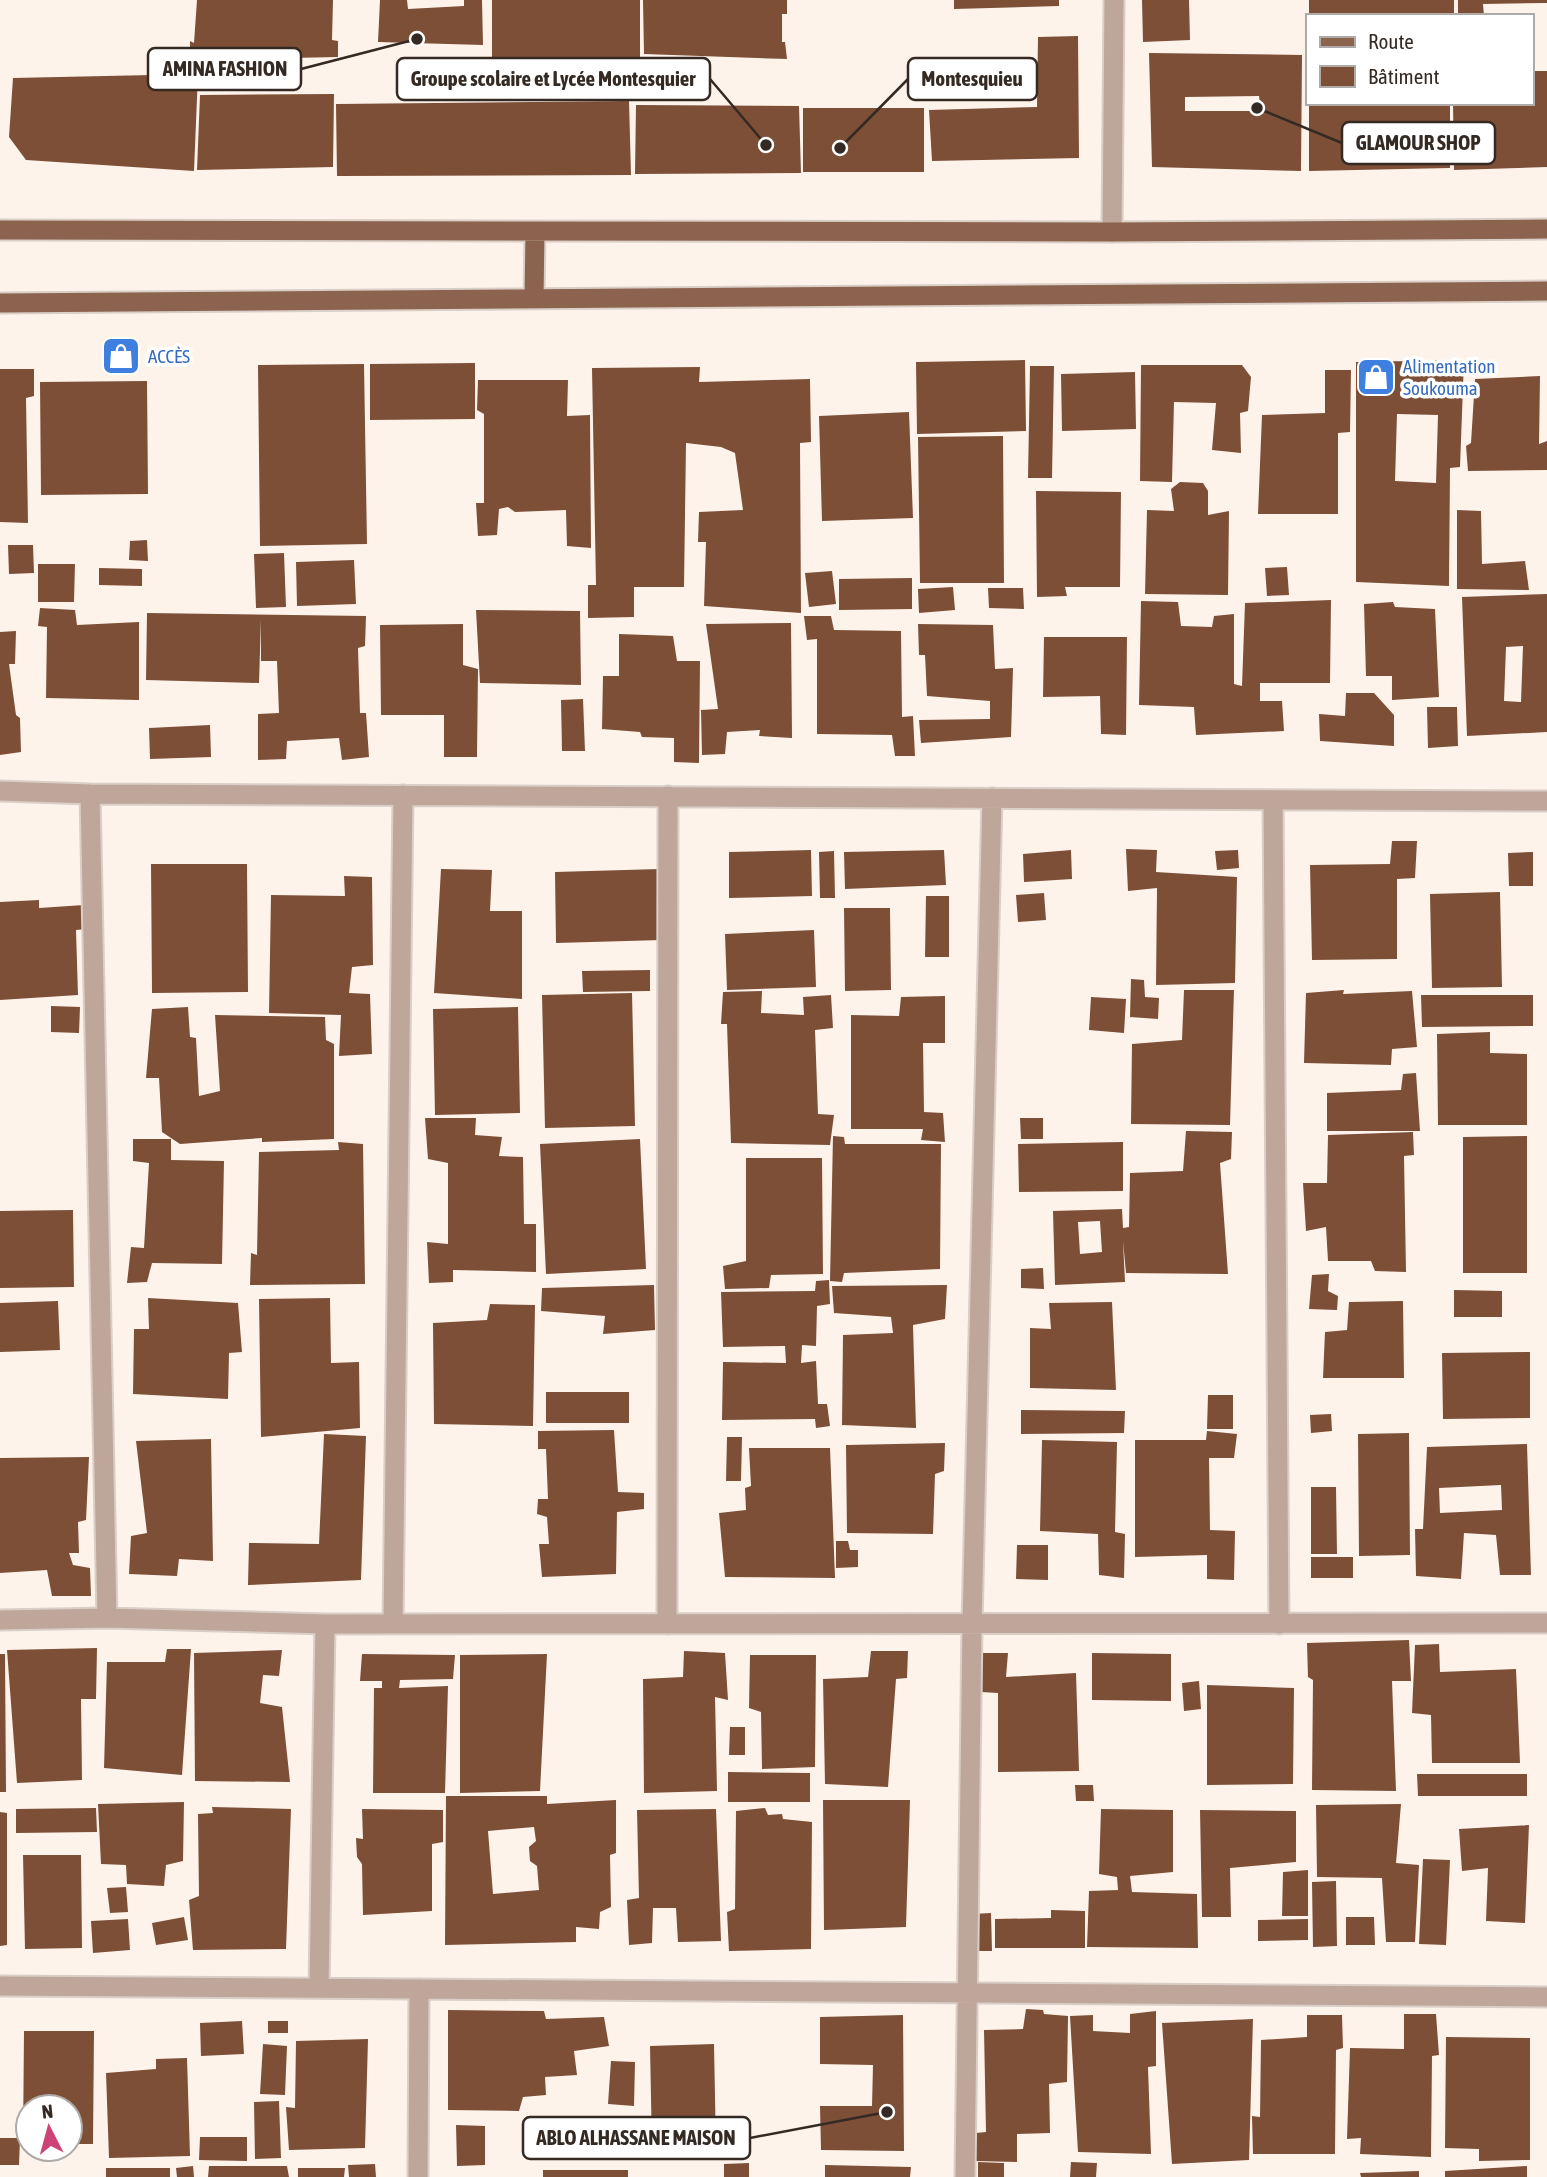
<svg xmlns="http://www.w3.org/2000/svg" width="1547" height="2177" font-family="'Asap Condensed',sans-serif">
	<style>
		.building { fill: #7d4f37; fill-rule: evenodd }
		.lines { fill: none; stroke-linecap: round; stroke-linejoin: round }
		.minor-casing { stroke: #dacfc7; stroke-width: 23 }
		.primary-casing { stroke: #dacfc7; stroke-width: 23 }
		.minor { stroke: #bea69a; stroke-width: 19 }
		.primary { stroke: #8c634e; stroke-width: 19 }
		.labels { text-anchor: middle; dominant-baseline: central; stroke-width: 7; stroke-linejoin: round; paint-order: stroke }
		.shop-label { font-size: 19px; fill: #366cbe; stroke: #fff; text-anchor: start }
		.leader { fill: none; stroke: #342a23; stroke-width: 2.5 }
		.callout-dot { fill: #342a23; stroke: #fff; stroke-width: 2.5 }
		.callout { fill: #fff; stroke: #342a23; stroke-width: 2.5 }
		.callout-label { font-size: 21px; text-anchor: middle; font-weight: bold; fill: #342a23 }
	</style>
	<rect width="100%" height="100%" fill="#fef3eb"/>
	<!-- building -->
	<path class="building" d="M197,0H333L332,40L338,41V57L190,60V41L194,43Z
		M380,0H407L408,9L464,6V0H482L483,45L378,42Z
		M492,0H640V65L492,66Z
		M643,0H787V14H782V42H785L787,59L644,54Z
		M954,0H1059V6L954,9Z
		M1142,0H1189L1190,40L1143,42Z
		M1309,0H1454V16H1309Z
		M1458,0H1547V3L1483,4L1484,16H1458Z
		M1078,36L1079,158L932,161L929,110L1037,107L1038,37Z
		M1149,53L1302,55L1301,171L1152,167ZM1259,96L1261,111H1185V97Z
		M1531,71H1547V167L1454,170L1453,103H1531Z
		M198,74L194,171L26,160L9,137L13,78Z
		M334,94L333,167L197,170L200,95Z
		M629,101L631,175L337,176L336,104Z
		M1309,103H1450V168L1309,171Z
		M636,105L799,106L801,173L635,174Z
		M803,108H924V172H803Z
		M1025,360L1026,431L917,434L916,362Z
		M1464,360L1460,467L1450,468L1449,586L1356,582V362ZM1397,414L1438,415L1436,483L1395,481Z
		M475,363V419L370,420V364Z
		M364,364L367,544L260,546L258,365Z
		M1141,365H1242L1251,377L1248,411L1240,413L1241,453L1212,450L1216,403L1174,402L1172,482L1140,481Z
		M1030,366H1054L1052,478H1028Z
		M700,367L699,382L810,379L811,442L800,443L801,613L704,606L706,542H698L699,512L743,510L735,453L721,447L686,443L684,587H634V617L588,618V585H596L592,368Z
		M0,369H34V396L26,398L28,523L0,522Z
		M1325,370H1351L1350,432L1338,433V514H1258L1262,415L1325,413Z
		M1135,372L1136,429L1062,431L1061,374Z
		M1540,376L1539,444L1547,441V470L1468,471L1466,446L1471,443L1475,379Z
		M478,380H568L567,416L590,415L591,548L567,546L566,510L515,512L508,507L499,509L497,535L478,536L476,503H484V414L477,410Z
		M147,381L148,494L41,495L40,382Z
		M909,412L913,518L822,521L819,416Z
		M1003,436L1004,583H920L918,437Z
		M1180,482L1203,483L1208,491V515L1229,511L1228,595L1145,594L1147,510L1174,511L1171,489Z
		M1036,491L1121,492L1120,587H1065L1067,596L1037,597Z
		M1457,510L1481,511L1482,564L1525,561L1529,590L1457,589Z
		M147,540L148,561L129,560L130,541Z
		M8,545H33L34,573L9,574Z
		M284,553L286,607L256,608L254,554Z
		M354,560L356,604L297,606L296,562Z
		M38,564H75L74,602H38Z
		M1287,567L1289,595L1267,596L1265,568Z
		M99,568L142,569V586L99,585Z
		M832,571L836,604L809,607L805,573Z
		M912,578V609L839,610V579Z
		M953,587L955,610L919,613L918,589Z
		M988,588H1023L1024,609L989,608Z
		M1547,594V732L1467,736L1462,597ZM1523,646L1521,702L1504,701L1506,647Z
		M1331,600L1330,683H1260V701H1282L1284,731L1196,735L1194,707L1139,705L1141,601L1178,602L1181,626L1212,627L1214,616L1234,614V684L1242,686L1245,603Z
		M1393,602L1395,607L1435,609L1439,697L1392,700V676H1366L1364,604Z
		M40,608L75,610L77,625L139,622V700L46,698L47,627L38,626Z
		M476,610L580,611L581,685L480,683Z
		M147,613L366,616L365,646L358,648L360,713H366L369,757L342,760L339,738L287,741L286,759L258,760V714L279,713L277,661H261V619L259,683L146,680Z
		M804,616H831L834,630L901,631L902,717L913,716L915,756H895L892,735L817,734V639L807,640Z
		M791,623L792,738L759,736L760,730L727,732L725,754L702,755L701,710L718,709L706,624Z
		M463,624V665L478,669L477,757H444V715H381L380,625Z
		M918,624L993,625L995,669L1013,668L1011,737L921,743L919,720L990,719V701L927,696L925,655H919Z
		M16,631L15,664H9L16,715L20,718L21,752L0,755V632Z
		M619,634L673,636L677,661H700L699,763L674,762V738L642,737L640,732L602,729L603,676H619Z
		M1044,637H1127L1126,735L1101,734L1100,696L1043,697Z
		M1346,693H1374L1394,715V746L1320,741L1319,714L1345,716Z
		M583,699L585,751H562L561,700Z
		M1427,707H1457L1458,746L1428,748Z
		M210,725L211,757L150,759L149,728Z
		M1392,841H1417L1415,878L1397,879V959L1312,960L1310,865L1390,864Z
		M1126,849L1157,850L1156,872L1237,877L1235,983L1156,985L1157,888L1128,891Z
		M811,850L812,896L729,898V852Z
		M944,850L946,885L845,889L844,852Z
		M1071,850L1072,879L1024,882L1023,854Z
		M1238,850L1239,868L1217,870L1215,851Z
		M834,851L835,898H820L819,852Z
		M1533,852V886H1509L1508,853Z
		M151,864H247L248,992L152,993Z
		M441,869L492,870L490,911H522V999L434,993Z
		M660,869L662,940L556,943L555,872Z
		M344,876L372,877L373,965L352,967L349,993L370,994L372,1054L339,1056L341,1015L269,1013L271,895L345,896Z
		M1500,892L1502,987L1432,988L1430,894Z
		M1044,893L1046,920L1018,922L1016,895Z
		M926,896H949V957H925Z
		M39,900V908L84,905L86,929L76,930L78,995L0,1000V902Z
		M844,908H890L891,990L845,991Z
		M814,930L816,987L727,990L725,934Z
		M650,970V991L583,992L582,971Z
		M1131,979L1144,980L1145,997L1159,998L1158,1019L1130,1017Z
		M1184,990H1234L1230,1125L1131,1124L1132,1044L1182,1040Z
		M1344,990L1343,994L1412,991L1417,1047L1392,1049L1391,1065L1304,1063L1306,993Z
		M762,991L761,1013L804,1015L803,997L831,995L833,1028L815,1030L818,1114L834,1115L830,1145L731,1143L727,1024H721L723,992Z
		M632,993L635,1126L545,1128L542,995Z
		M1421,995H1533V1026L1422,1027Z
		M945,996V1043H923L924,1112L943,1113L945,1142L921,1140L923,1129H851V1015L899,1016L901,997Z
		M1091,997L1126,999L1124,1033L1089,1030Z
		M51,1006L80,1007L79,1033L51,1032Z
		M188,1007L190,1037L196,1038L199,1096L220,1091L215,1015L325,1017L326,1040L334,1044V1139L262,1142V1138L180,1144L162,1132L159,1078H146L152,1009Z
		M518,1007L520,1113L435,1115L433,1009Z
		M1490,1032V1053L1527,1054V1125H1438L1437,1034Z
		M1416,1073L1420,1131H1327V1093L1401,1090L1403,1074Z
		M425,1118H476L475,1135L502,1137L499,1156L523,1157L524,1224H536V1272L453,1270V1282L429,1283L427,1242L448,1244V1163L428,1159Z
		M1020,1118H1043V1139H1021Z
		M1186,1131L1232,1132L1231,1159L1220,1163L1228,1274L1126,1273L1123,1241L1125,1282L1055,1285L1053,1211L1122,1209L1123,1228L1129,1227L1130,1173L1183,1171ZM1100,1221L1102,1252L1080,1254L1078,1222Z
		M1413,1132L1414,1155L1404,1156L1406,1272L1375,1271L1371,1261H1328L1326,1227L1306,1231L1303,1183H1327L1328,1135Z
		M833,1136L844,1137L845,1144H941L940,1269L844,1273L842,1282L830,1281Z
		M1527,1136V1273H1463V1137Z
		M133,1139H171V1160L224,1161L222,1264L152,1263L147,1282L127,1283L131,1247L144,1248L149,1163L133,1161Z
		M640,1139L646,1269L546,1274L540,1144Z
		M338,1142L363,1144L365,1284L250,1285L251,1253L257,1255L259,1152L339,1150Z
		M1123,1142V1191L1019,1192L1018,1144Z
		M746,1158H822L823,1274L771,1275L769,1288L725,1289L723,1266L746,1261Z
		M73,1210L74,1287L0,1288V1211Z
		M1043,1268L1044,1289L1021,1288V1269Z
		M1329,1274L1328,1291L1338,1296L1337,1310L1309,1309L1312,1275Z
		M829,1280L830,1304L817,1306L816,1346L802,1345L801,1363L816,1361L818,1404H827L830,1426L816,1428L815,1419L722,1420L723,1362L786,1363L785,1346L723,1347L721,1292L815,1291L816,1281Z
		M654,1285L655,1330L603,1334L605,1316L541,1311L542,1288Z
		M947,1285L945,1319L913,1325L916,1428L842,1425L843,1335L893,1333L891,1317L834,1313L832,1286Z
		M1454,1290L1502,1291V1317H1454Z
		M148,1298L238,1303L242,1352L229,1353L228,1399L133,1394L134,1329H149Z
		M330,1298L331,1363L359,1362L360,1428L261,1437L259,1299Z
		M58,1301L60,1350L0,1352V1303Z
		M1403,1301L1404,1378H1323L1325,1332L1347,1330L1349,1302Z
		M1112,1302L1116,1390L1030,1388V1328L1051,1329L1049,1303Z
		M490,1304L535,1305L533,1426L434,1424L433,1323L487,1320Z
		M1530,1352V1418L1443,1419L1442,1353Z
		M546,1392H629V1423H546Z
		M1208,1395H1233V1429H1207Z
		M1021,1410L1125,1411L1124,1433L1021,1434Z
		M1331,1414L1332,1431L1311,1433L1310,1415Z
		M614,1430L618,1492L644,1493V1509L617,1512L616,1574L542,1577L539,1544H549L547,1517L537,1514L538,1499H548L546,1449H538V1431Z
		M1207,1431L1237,1434L1234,1458H1209L1210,1530L1235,1531L1234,1580L1207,1579V1555L1135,1557V1440H1206Z
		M1409,1433L1410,1555L1359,1556L1358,1434Z
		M324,1434L366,1436L361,1580L248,1585L249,1543L319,1544Z
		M727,1437H742L741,1481H726Z
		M211,1439L213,1561L179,1559L177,1576L129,1574L131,1536L147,1533L136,1441Z
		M1042,1440L1117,1442L1115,1532L1125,1534L1124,1578L1099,1575L1098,1534L1040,1531Z
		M945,1443L944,1471L935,1474L933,1534L847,1533L846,1445Z
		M1527,1444L1531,1575H1500L1496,1535L1464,1533L1461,1579L1416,1576L1415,1529H1423L1427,1447ZM1501,1485L1502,1510L1440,1513L1439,1488Z
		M749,1448H830L835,1578L725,1577L719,1513L746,1510L745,1488L751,1486Z
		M89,1457L86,1520L78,1522L79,1553H69L73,1565L90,1568L91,1596H52L47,1570L0,1573V1458Z
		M1311,1487H1336L1337,1554H1311Z
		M836,1541H848L850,1550H858V1567L836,1568Z
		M1017,1545H1048V1580L1016,1579Z
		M1311,1557H1353V1578H1311Z
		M1409,1640L1411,1681H1392L1396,1791L1312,1790L1313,1680L1308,1677L1307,1643Z
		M1439,1644L1440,1672L1516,1669L1520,1763H1432L1431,1715L1412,1713L1415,1645Z
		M97,1648L96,1699H81L82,1780L17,1783L7,1650Z
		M167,1649H191L182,1775L104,1768L107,1662H165Z
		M282,1650L279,1676L263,1675L260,1703L282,1707L290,1782L195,1781L194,1653Z
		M684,1651L725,1653L728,1700L715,1697L717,1791L644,1793L643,1679L683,1677Z
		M871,1651H908L907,1678L896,1679L888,1787L825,1784L823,1679L868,1677Z
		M982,1653H1008L1006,1677L1076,1673L1079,1771L998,1772V1693L981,1692Z
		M1092,1653L1171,1654V1701L1092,1700Z
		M0,1654H5L6,1792H0Z
		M362,1654L455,1655L453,1679L400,1680L399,1688L448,1686L445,1793H373L374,1688H382V1681H360Z
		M547,1654L540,1791L460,1793V1655Z
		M750,1655H816L815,1767L762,1769L761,1712L749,1708Z
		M1199,1681L1201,1709L1184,1711L1182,1683Z
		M1207,1685L1294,1688L1293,1784L1207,1785Z
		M730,1727H745V1755H729Z
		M728,1772L810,1773V1802H728Z
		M1417,1774H1527V1796H1418Z
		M1075,1785H1093L1094,1801H1076Z
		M446,1796H547V1804L616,1800V1853L610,1855L611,1907L600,1912L599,1929L576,1927V1942L445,1945ZM534,1827L536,1841L529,1847L530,1861L537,1866L539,1890L493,1894L488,1831Z
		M823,1800H910L906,1927L824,1930Z
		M184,1802L183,1861L166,1865L164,1886L127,1884L126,1865L101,1864L98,1804Z
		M1401,1804L1396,1863L1419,1865L1415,1942H1386L1382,1878L1317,1877L1316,1805Z
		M212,1807L291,1809L286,1949L193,1950L189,1900L199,1896L198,1814L213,1813Z
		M96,1808L97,1832L16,1833V1809Z
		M765,1808L768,1815L782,1814L783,1819L812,1822L811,1949L729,1951L727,1912L735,1909L736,1811Z
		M362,1809L443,1810V1842L432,1844V1911L363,1915L362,1864L357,1857L356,1838L363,1839Z
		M716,1809L721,1941L678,1942L676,1908H653L652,1943L629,1945L627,1900L639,1898L637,1810Z
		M1101,1809L1173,1810V1872L1130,1876L1132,1892L1197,1894L1198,1948L1087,1947L1089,1891L1118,1890L1117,1877L1099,1874Z
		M1200,1810L1296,1811V1862L1230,1868L1231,1917H1202Z
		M0,1812L7,1813V1945L0,1946Z
		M1529,1825L1525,1923L1486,1921L1488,1868L1462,1871L1459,1829Z
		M23,1855H81L82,1948L25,1949Z
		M1423,1859L1450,1860L1446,1945L1419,1944Z
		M1308,1870V1916H1282L1283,1872Z
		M1336,1881L1337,1946L1313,1947L1312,1882Z
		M126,1887L128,1912L110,1913L107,1888Z
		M1051,1910L1085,1911V1948H995V1919L1051,1918Z
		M991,1913L992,1951H974L973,1914Z
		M184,1917L188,1940L156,1945L152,1923Z
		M1346,1917H1374L1375,1945H1346Z
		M128,1919L130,1950L93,1953L91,1921Z
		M1308,1919V1940L1258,1941V1920Z
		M1026,2009L1043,2010L1044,2014L1068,2016L1067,2082L1049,2084L1050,2133L1017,2134V2162L975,2161L976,2133L986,2132L984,2030L1023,2029Z
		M448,2010L544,2011L546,2019L604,2017L609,2046L574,2051L577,2075L545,2077L546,2095L523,2097L519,2111L448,2110Z
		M1156,2011V2066L1148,2067L1151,2154L1078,2152L1070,2016L1093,2015V2031L1130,2033V2014Z
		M1404,2014H1436L1439,2055L1432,2056L1431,2157L1360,2154L1361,2138L1347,2139L1350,2048L1404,2049Z
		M903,2015L904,2151L821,2150L820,2106H872L873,2065L820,2064V2017Z
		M1307,2015H1342L1343,2048L1336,2050L1335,2154H1253L1252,2116L1260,2117L1261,2040L1307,2037Z
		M1253,2019L1249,2160L1172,2164L1162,2023Z
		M242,2021L244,2054L201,2056L200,2023Z
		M268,2021H288V2033H268Z
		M24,2031H94L93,2144H70V2107H28V2144H23Z
		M1446,2037L1530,2038V2160L1479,2161V2149L1445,2148Z
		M368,2039L365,2148L289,2150L286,2107L295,2108L296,2041Z
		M263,2044L287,2046L285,2095L260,2094Z
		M714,2044L716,2149H652L650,2046Z
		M187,2058L190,2156L109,2158L106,2073L156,2069V2059Z
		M611,2061L635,2062L634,2106L608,2104Z
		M279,2101L281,2158L255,2159L254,2102Z
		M456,2125L485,2126V2165L457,2166Z
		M200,2137H247V2161L199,2160Z
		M0,2138H20L19,2165H0Z
		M978,2162L1004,2163V2177H978Z
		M1071,2162L1097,2163L1096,2177H1070Z
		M749,2163V2177H724V2164Z
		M375,2164L376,2177H349L348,2165Z
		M825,2165L911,2167L910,2177H825Z
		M193,2166L194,2177H177L176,2168Z
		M209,2166H287L289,2177H208Z
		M1527,2166V2177H1445V2171Z
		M106,2168H170V2177H106Z
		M298,2168H345L344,2177H298Z
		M543,2170H628V2177H543Z
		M1419,2171V2177H1361L1360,2173Z"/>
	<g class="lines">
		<defs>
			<path id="minor" d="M1112,232L1114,0
				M0,791L90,794L1547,801
				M90,794L107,1618
				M1273,800L1279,1624
				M0,1620L107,1618L325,1624L1547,1623
				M393,1624L403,795
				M667,1624L668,796
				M0,1986L1547,1997
				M319,1988L325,1624
				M418,2177L419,1989
				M965,2177L972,1624L992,798"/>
			<path id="primary" d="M0,230L1112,232L1547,229
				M534,299L535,232
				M0,303L1547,291"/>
		</defs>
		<!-- minor casing -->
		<use href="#minor" class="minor-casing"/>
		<!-- primary casing -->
		<use href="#primary" class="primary-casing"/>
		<!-- minor -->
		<use href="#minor" class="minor"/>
		<!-- primary -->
		<use href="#primary" class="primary"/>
	</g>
	<!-- icons -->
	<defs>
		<symbol id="shop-square" viewBox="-11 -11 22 22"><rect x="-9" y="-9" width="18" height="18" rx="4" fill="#3f7fe0" stroke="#fff"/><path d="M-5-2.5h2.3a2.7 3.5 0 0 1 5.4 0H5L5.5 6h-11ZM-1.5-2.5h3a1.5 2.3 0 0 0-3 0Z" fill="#fff"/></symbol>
	</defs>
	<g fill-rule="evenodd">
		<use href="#shop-square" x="99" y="334" width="44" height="44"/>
		<use href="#shop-square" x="1354" y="355" width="44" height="44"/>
	</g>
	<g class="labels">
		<!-- shop labels -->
		<g class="shop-label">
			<text x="148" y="356">ACCÈS</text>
			<text x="1403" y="366">Alimentation<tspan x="1403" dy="22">Soukouma</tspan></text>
		</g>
	</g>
	<!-- callouts -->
	<path class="leader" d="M417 39L301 69M840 148L908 79M766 145L710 79M1257 108L1342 143M887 2112L750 2138"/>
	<g class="callout-dot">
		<circle cx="417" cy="39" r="7"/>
		<circle cx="840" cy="148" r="7"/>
		<circle cx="766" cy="145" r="7"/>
		<circle cx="1257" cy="108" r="7"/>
		<circle cx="887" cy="2112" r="7"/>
	</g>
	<g class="callout">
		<rect x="148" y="48" width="153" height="42" rx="7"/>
		<rect x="908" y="58" width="129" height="42" rx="7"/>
		<rect x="397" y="58" width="313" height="42" rx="7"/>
		<rect x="1342" y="122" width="153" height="42" rx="7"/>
		<rect x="523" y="2117" width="227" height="42" rx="7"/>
	</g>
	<g class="callout-label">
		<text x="225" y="76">AMINA FASHION</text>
		<text x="972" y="86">Montesquieu</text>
		<text x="553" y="86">Groupe scolaire et Lycée Montesquier</text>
		<text x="1418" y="150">GLAMOUR SHOP</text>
		<text x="636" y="2145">ABLO ALHASSANE MAISON</text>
	</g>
	<!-- legend -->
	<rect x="1306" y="14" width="228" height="91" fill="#ffffff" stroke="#aeaaa7" stroke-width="2"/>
	<rect x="1320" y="37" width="35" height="10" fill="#8c634e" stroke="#aeaaa7" stroke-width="2"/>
	<text x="1368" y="49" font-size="21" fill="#342a23">Route</text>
	<rect x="1320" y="66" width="35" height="21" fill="#7d4f37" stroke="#aeaaa7" stroke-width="2"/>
	<text x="1368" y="84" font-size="21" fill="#342a23">Bâtiment</text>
	<!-- north arrow -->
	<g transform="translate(49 2128) rotate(354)"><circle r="33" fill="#ffffff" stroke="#aeaaa7" stroke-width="2"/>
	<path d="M0-5L12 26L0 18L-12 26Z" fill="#ce4377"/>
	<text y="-10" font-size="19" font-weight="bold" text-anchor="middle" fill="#342a23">N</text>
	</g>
</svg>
